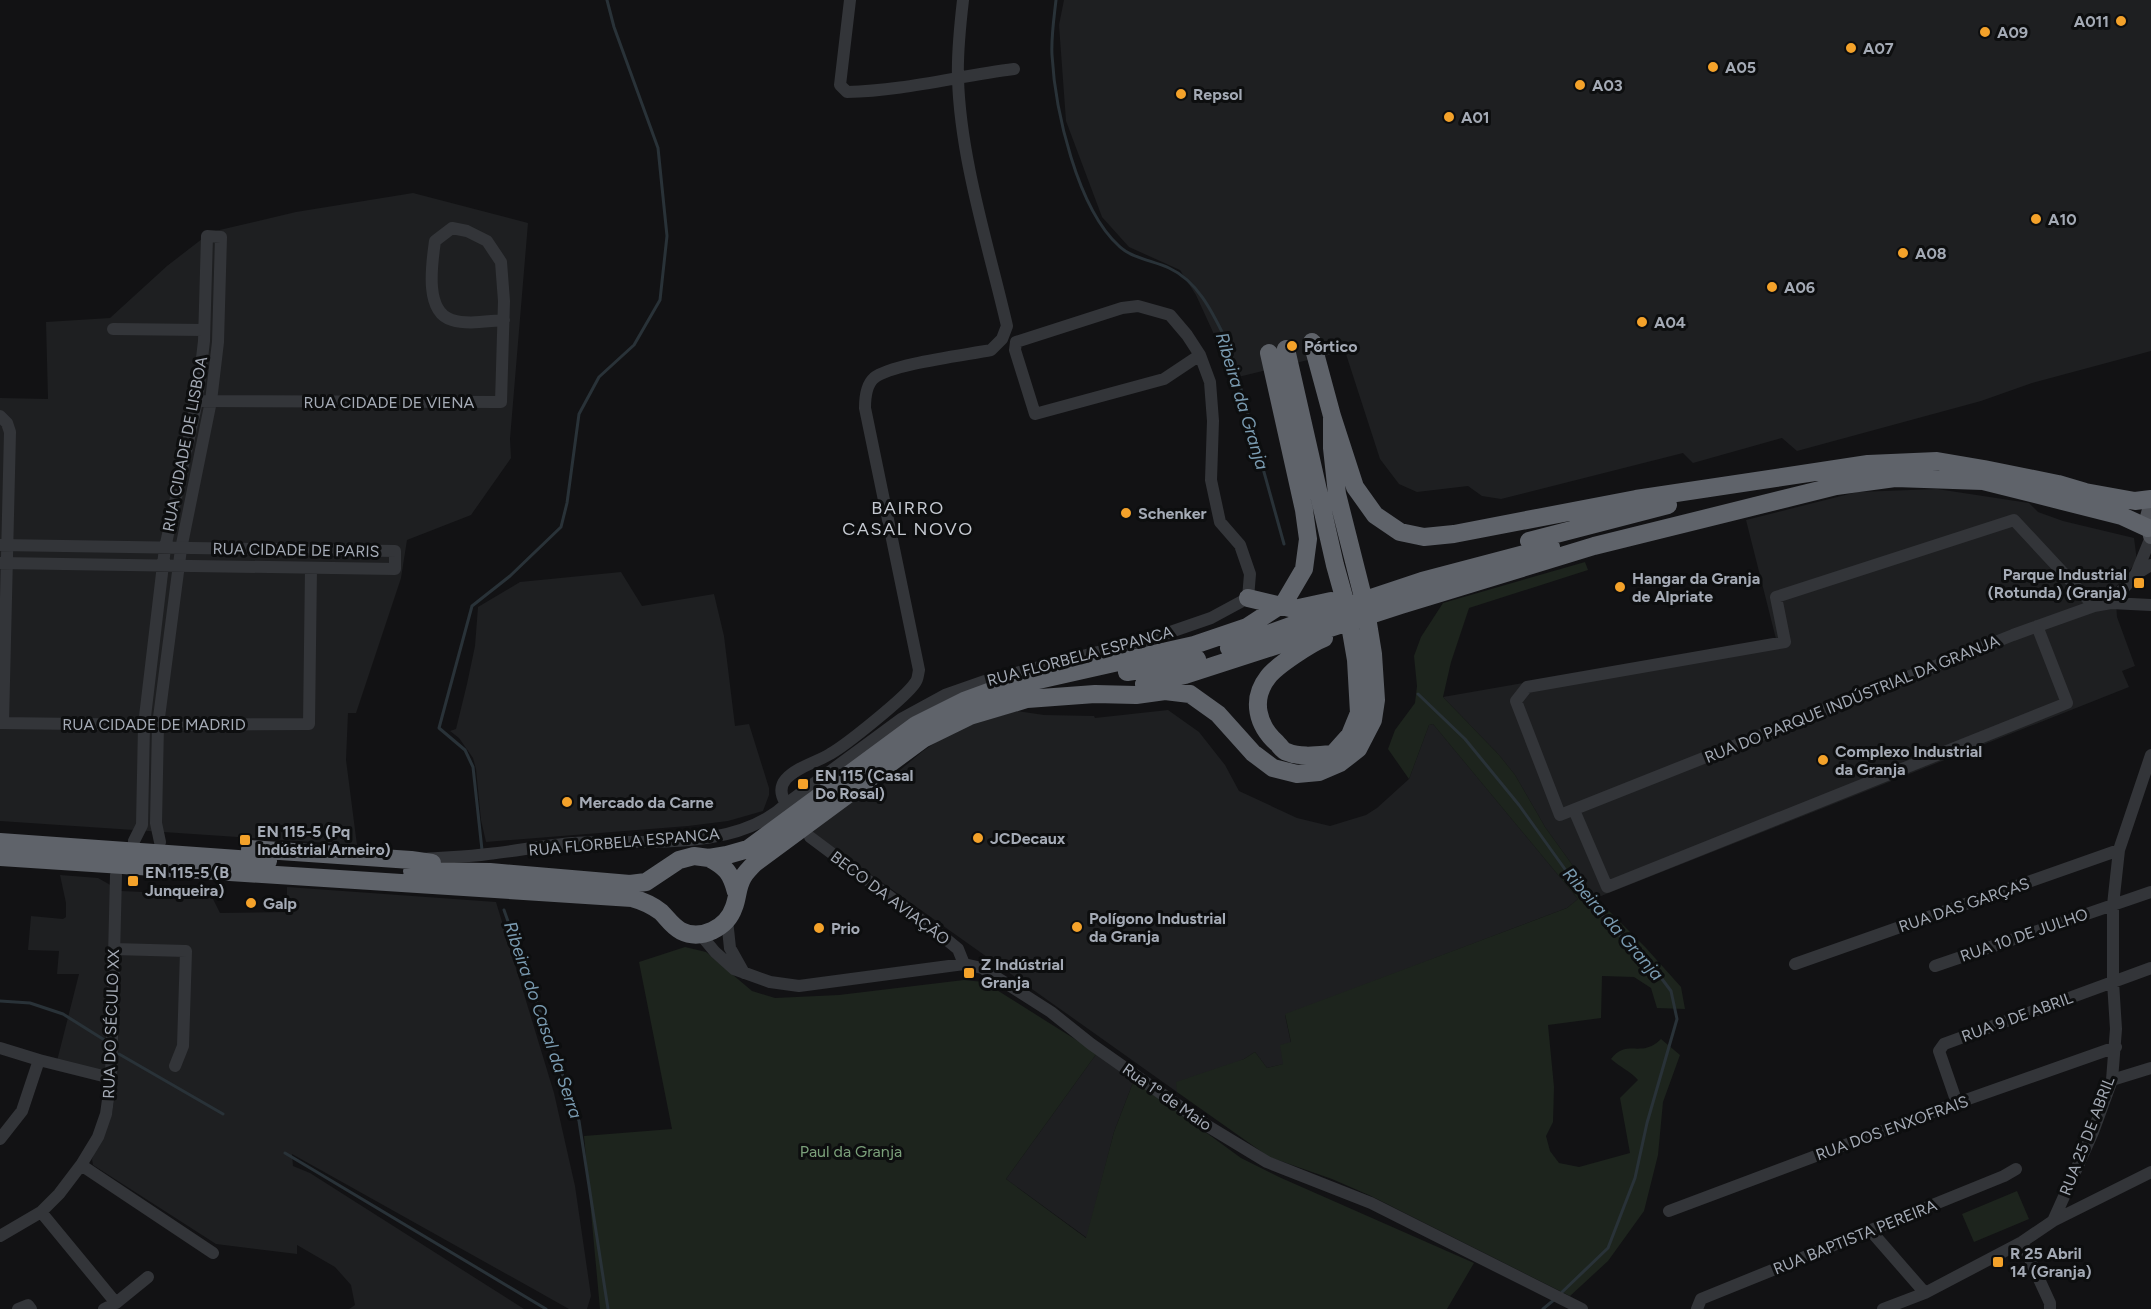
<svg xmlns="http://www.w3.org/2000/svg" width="2151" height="1309" font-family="Figtree,sans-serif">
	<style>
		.built { fill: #1e1f21 }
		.green { fill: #1d241d }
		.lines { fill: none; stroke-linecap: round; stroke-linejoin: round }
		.stream { stroke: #293238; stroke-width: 3 }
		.minor { stroke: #333539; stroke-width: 12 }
		.major { stroke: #4f5258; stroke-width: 16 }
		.highway { stroke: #5f636a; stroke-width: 18 }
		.poi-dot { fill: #f4a22a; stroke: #0d0e0f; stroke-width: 2 }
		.labels { text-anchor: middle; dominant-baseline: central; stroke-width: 6; stroke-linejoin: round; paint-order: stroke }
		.poi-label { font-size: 16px; font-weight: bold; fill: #a4aab5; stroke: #0d0e0f; text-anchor: start }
		.street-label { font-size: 16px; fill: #a4aab5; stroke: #0d0e0f }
		.park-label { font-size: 16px; fill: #7ba07a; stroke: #0d0e0f }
		.water-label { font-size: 18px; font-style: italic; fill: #7a9bb1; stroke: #0d0e0f }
		.neighbourhood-label { font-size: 18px; letter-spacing: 1.5px; fill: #c5c9d1; stroke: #0d0e0f }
	</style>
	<rect width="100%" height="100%" fill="#121214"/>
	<!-- built -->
	<path class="built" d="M1064,0H2151V351L2032,383L1981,401L1797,451L1782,438L1693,463L1683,453L1501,499L1482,496L1468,486L1417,492L1399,484L1380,459L1345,351L1234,378L1196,295L1180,270L1129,247L1102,217L1066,121L1059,25Z
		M413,193L528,223L510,439L511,458L471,515L407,540L401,578L356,713H348L346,760L357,845L0,821V398L48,399L46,322L110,318L167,266L211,232L296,212Z
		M1937,489L2029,503L2038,512L2063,521L2134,538L2137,561L2115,588L2117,617L2135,666L2122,671L2129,687L1596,898L1545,827L1515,775L1499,755L1443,697L1776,639L1746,520L1857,492Z
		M621,572L642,606L714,594L724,636L735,726L749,724L769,788V795L763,811L728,821L688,826L486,842L481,820L476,769L473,758L459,738L450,731L456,729L467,684L475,646L478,607L520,582Z
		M1168,710L1199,732L1225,765L1239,791L1297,818L1330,826L1366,815L1377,808L1409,779L1429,725L1433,724L1578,899L1567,908L1285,1015L1291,1043L1284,1064L1267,1068L1255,1052L1244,1059L1178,1090L1177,1092L811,832L864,793L882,785L923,751L954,730L1017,711L1044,715L1094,716L1095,718Z
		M60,875L98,878L121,891L211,895L220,913L287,912V887L496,902L554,1093L575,1186L591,1296L587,1309H569L292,1154L293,1166L310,1173L524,1309H349L355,1305L351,1285L335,1267L297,1245V1254L216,1244L93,1165L92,1159L112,1113L118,1077L57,1061L79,974H57L59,951L28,950L31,916L63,919L66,917V903Z
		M1097,1053L1134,1080L1114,1132L1087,1238L1006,1179Z"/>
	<!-- green -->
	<path class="green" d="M1585,562L1588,570L1469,608L1451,662L1443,697L1499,755L1515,775L1545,827L1596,898L1646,948L1681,987L1685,1009L1657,1008L1651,988L1634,977L1602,976L1601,1018L1548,1025L1554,1087L1553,1122L1546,1136L1550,1151L1559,1163L1579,1167L1630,1153L1620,1098L1638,1080C1630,1071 1620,1067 1611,1059C1627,1038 1641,1059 1661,1039L1680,1055L1663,1102L1658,1155L1644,1211L1608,1261L1570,1296L1371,1196L1332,1179L1269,1157L1177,1092L1176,1082L1244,1059L1255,1052L1267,1068L1283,1064L1280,1045L1291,1042L1285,1014L1567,908L1578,899L1433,724L1429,725L1409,779L1388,749L1395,730L1415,703L1417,686L1414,656L1421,637L1443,603Z
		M685,947L706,952L752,991L775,998L839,995L964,980L984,982L1097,1053L1006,1179L1086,1238L1114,1132L1134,1080L1241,1158L1279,1177L1474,1263L1447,1309H600L584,1136L672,1129L639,962Z
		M2017,1191L2029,1219L1974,1242L1962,1214Z"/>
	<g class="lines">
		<!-- stream -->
		<path class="stream" d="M1056,0C1054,18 1051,37 1052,55C1055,110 1077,208 1119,246C1131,258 1154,261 1169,268C1200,282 1215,318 1229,346L1284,544
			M1418,694L1465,739L1519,805L1577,886L1633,951L1656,971L1671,991L1677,1019L1647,1123L1635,1178L1608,1248L1559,1295
			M482,850L473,767L465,750L439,728L472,606L510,576L561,527L567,503L579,414L599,377L634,345L660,300L667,236L658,148L614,27L607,0
			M504,910L579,1121L608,1309
			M0,1001L30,1003L63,1014L106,1041
			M119,1054L223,1114
			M285,1153L546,1309
			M1543,1309L1555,1299"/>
		<!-- minor -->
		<path class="minor" d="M850,0L840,85L847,92C903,91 958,76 1014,69
			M113,329L204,330
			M203,401L501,402L504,301L501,262L487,241L467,231L452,228L435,241C432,263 424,312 452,320C468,325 487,321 504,320
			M0,416L7,423L10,432L3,723
			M0,545L395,551V569L0,563
			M2136,574L2151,537
			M2111,603L2136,574L2151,565
			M2094,606L2014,520L1776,597L1785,642L1527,687L1516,701L1560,815L2013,635L2094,606L2111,603L2151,605
			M0,723L158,725L309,724L311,568
			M786,804C781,796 779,787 786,779C797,767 817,762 830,754C846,745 906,697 915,683C918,680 918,674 919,670L865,408C865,398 866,385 874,378C891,364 966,355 991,350L1002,339L1007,326C989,248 960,158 958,78C957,52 960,26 963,0
			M1574,810L1607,887L2067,703L2037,626
			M810,837L941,935L958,949L964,964
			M134,841L142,825L144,725L165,548L197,401L204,341L207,236L221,237L218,342L211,401L181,549L158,725L156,823L160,842
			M424,859C445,857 467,857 488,854C517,851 545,845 574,843C640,839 734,853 786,804L901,719L945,695L985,681L1153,638L1211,618L1248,598L1250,574L1240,545L1220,522L1211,480L1213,421L1210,382L1200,355L1187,335L1170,315L1138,306L1122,308L1016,342L1015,350L1035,414L1164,379L1200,355
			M727,920L730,948L744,973
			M700,934L715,952L734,969L770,982L799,986L964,964L982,968L1007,984L1051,1012L1091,1044L1206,1125L1267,1162L1371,1203L1582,1309
			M114,949L186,951L183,1046L175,1066
			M1795,964L2119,850
			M1935,966L2151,892
			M0,1048L39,1060L111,1078
			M2112,1080L2151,1068
			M1957,1103L1939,1051L1944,1044L2151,968
			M0,1139L22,1111L39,1060
			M81,1165L213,1253
			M1669,1211L1957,1103L2116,1047
			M41,1212L116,1303
			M2053,1221L2151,1172
			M1870,1230L1925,1293
			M0,1236L41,1212L59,1194L81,1165L98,1137L106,1114L111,1078L116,875
			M2022,1242L2050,1303V1309
			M18,1309L28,1305L31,1309
			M104,1309L116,1303L148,1277
			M1697,1309L1701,1299L2004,1176L2016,1169
			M1883,1309L1925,1293L2022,1242L2053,1221L2093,1132L2112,1080L2116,1029L2113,982V905L2119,850L2151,755"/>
		<!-- major -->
		<path class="major" d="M2151,506L2148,517L2151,536"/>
		<!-- highway -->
		<path class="highway" d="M1312,342L1332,416L1355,487L1375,515L1400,532L1424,537L1454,534L1636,499L1868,464L1937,461L1984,469L2058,484L2085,492L2135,501L2151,499
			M1286,349L1335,565L1347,608L1356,660L1359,713L1350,735L1333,754C1319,755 1301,758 1287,752C1283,751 1280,746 1277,743C1258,726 1250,700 1268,677C1276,666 1311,643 1324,638
			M1529,541L1668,505
			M1248,598L1294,609L1331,601
			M1229,648L1332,611L1422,581L1551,547
			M1127,672L1185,663L1197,659
			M1144,684L1185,675L1401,605L1594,546L1836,486L1895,478L1983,481L2122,516L2148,528
			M0,842L268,861
			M250,849L411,860L432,863
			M0,857L632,898C643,901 652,905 661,912C668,919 672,926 681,931C701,941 727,928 734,907C738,897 737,887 743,877C746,872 751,867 755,863L923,739L970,716L1027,699L1095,694L1136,695L1165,691L1190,694L1218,714L1253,753L1273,768L1297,774L1319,772L1340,763L1358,749L1373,720L1376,700L1373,654L1365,605L1337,494L1332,448V416
			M709,858C726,867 731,873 736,892
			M412,871L490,872L630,884L646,882L679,860L694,856L709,858L727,855L748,849L916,725L964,701L994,690L1194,645L1247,627L1284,603L1304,569L1308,539L1304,510L1269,353"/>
	</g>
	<!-- markers -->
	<g class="poi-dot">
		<circle cx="2121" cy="21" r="6"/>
		<circle cx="1985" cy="32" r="6"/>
		<circle cx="1851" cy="48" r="6"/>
		<circle cx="1713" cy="67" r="6"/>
		<circle cx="1580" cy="85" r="6"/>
		<circle cx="1181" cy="94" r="6"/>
		<circle cx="1449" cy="117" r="6"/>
		<circle cx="2036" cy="219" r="6"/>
		<circle cx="1903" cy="253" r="6"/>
		<circle cx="1772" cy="287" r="6"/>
		<circle cx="1642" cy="322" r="6"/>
		<circle cx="1292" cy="346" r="6"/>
		<circle cx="1126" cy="513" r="6"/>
		<rect x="2133" y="577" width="12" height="12" rx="3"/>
		<circle cx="1620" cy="587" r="6"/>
		<circle cx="1823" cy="760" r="6"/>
		<rect x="797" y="778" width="12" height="12" rx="3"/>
		<circle cx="567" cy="802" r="6"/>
		<circle cx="978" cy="838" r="6"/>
		<rect x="239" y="834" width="12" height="12" rx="3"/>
		<rect x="127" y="875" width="12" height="12" rx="3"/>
		<circle cx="251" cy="903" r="6"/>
		<circle cx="1077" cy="927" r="6"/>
		<circle cx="819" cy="928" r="6"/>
		<rect x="963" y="967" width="12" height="12" rx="3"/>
		<rect x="1992" y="1256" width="12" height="12" rx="3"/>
	</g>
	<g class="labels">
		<!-- poi labels -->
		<g class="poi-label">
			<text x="2109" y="21" text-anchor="end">A011</text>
			<text x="1997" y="32">A09</text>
			<text x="1863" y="48">A07</text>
			<text x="1725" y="67">A05</text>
			<text x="1592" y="85">A03</text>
			<text x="1193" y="94">Repsol</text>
			<text x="1461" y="117">A01</text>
			<text x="2048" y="219">A10</text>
			<text x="1915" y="253">A08</text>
			<text x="1784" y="287">A06</text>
			<text x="1654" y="322">A04</text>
			<text x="1304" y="346">Pórtico</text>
			<text x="1138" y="513">Schenker</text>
			<text x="2127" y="574" text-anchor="end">Parque Industrial<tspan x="2127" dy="18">(Rotunda) (Granja)</tspan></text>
			<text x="1632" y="578">Hangar da Granja<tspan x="1632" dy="18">de Alpriate</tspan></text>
			<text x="1835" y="751">Complexo Industrial<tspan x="1835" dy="18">da Granja</tspan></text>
			<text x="815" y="775">EN 115 (Casal<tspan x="815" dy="18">Do Rosal)</tspan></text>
			<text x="579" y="802">Mercado da Carne</text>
			<text x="257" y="831">EN 115-5 (Pq<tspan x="257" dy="18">Indústrial Arneiro)</tspan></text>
			<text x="990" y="838">JCDecaux</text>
			<text x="145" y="872">EN 115-5 (B<tspan x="145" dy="18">Junqueira)</tspan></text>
			<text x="263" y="903">Galp</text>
			<text x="1089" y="918">Polígono Industrial<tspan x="1089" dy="18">da Granja</tspan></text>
			<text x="831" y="928">Prio</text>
			<text x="981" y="964">Z Indústrial<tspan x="981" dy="18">Granja</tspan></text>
			<text x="2010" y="1253">R 25 Abril<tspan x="2010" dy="18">14 (Granja)</tspan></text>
		</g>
		<!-- street labels -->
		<g class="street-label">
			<text x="389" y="402">RUA CIDADE DE VIENA</text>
			<text transform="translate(185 444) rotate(-79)">RUA CIDADE DE LISBOA</text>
			<text transform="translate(296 550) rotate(1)">RUA CIDADE DE PARIS</text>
			<text transform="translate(1080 656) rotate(-15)">RUA FLORBELA ESPANCA</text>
			<text transform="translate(1852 699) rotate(-22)">RUA DO PARQUE INDÚSTRIAL DA GRANJA</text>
			<text x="154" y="724">RUA CIDADE DE MADRID</text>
			<text transform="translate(624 842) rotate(-5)">RUA FLORBELA ESPANCA</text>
			<text transform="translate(890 898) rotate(37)">BECO DA AVIAÇÃO</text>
			<text transform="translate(1964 905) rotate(-19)">RUA DAS GARÇAS</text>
			<text transform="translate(2024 935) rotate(-19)">RUA 10 DE JULHO</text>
			<text transform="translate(2017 1017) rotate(-20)">RUA 9 DE ABRIL</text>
			<text transform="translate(111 1024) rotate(-88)">RUA DO SÉCULO XX</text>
			<text transform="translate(1167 1097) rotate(35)">Rua 1º de Maio</text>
			<text transform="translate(1892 1128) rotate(-20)">RUA DOS ENXOFRAIS</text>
			<text transform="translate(2087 1136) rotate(-69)">RUA 25 DE ABRIL</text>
			<text transform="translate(1855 1237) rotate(-22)">RUA BAPTISTA PEREIRA</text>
		</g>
		<!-- park labels -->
		<g class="park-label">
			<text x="851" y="1151">Paul da Granja</text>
		</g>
		<!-- water labels -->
		<g class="water-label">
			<text transform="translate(1242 401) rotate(73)">Ribeira da Granja</text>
			<text transform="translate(1613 924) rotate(49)">Ribeira da Granja</text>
			<text transform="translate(543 1020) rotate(71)">Ribeira do Casal da Serra</text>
		</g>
		<!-- neighbourhood labels -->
		<g class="neighbourhood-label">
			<text x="908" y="508">BAIRRO<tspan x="908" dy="21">CASAL NOVO</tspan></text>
		</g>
	</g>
</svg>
